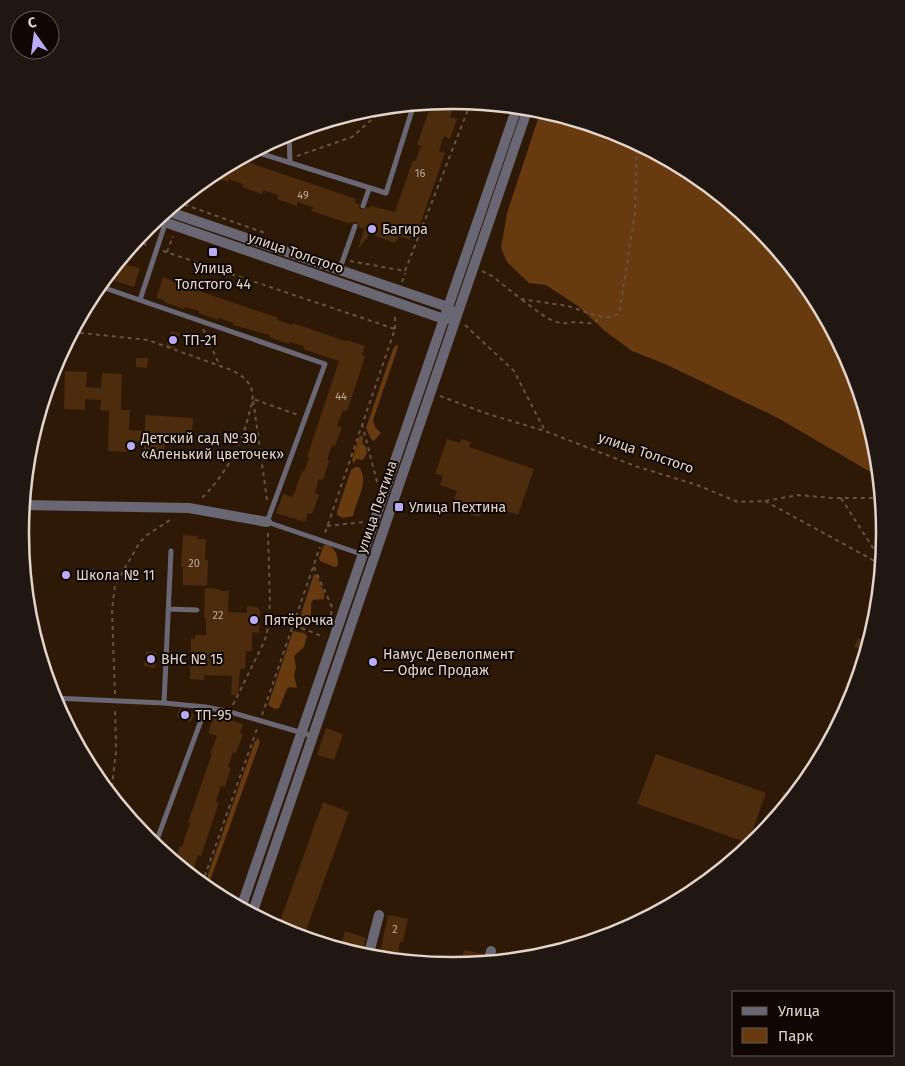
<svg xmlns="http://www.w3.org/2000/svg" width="905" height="1066" font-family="'Fira Sans',sans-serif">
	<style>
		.green { fill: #673b0f }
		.building { fill: #4c2c0d }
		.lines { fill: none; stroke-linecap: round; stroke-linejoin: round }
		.path { stroke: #675344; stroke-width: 2; stroke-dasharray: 4 4; stroke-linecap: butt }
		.service { stroke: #696774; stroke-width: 5 }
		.minor { stroke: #696774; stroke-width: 10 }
		.tertiary { stroke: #696774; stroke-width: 10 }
		.poi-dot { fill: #b9abf7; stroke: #100702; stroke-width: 2 }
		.labels { text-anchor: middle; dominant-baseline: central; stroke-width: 4; stroke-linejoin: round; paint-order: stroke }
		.number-label { font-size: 11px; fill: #bdaa9a }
		.poi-label { font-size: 14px; fill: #e3d4c9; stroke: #100702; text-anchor: start }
		.street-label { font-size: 14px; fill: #e3d4c9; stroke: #100702 }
		.rim { fill: none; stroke: #e3d4c9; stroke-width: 2.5 }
	</style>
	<rect width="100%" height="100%" fill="#2e1907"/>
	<!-- green -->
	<path class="green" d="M541,110L618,134L693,174L759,227L812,293L852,368L877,449L879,477L778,418L665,364L632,351L605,331L578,306L546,285L529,283L507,262L501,248L507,213Z
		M397,344L398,347L373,420L375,427L381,433L374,441L371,439L366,428L393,349Z
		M362,435L363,438L362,443L366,447L367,453L363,460L356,459L354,464L352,460L359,437Z
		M355,467H359C370,482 356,500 353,516L343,518L337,515V512L351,470Z
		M324,545C335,545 338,555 338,565L335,567L320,561L319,558Z
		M314,574L317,575L324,593V599L313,600L311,603V617L306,623L302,624L299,620Z
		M293,631L304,633L307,636L304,647L294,656L296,668L294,675L297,688L289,687L287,689L279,708L275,709L268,705Z
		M258,738L260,742L207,889L204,886L255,741Z"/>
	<!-- building -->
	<path class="building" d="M454,101V106L450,117L457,119L450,139L444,136L439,151L445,153L418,231L413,230L410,240L399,236L397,241H395V243L370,234L358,249L364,229L359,227L357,222L348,223L311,211L313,207L298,202L297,206L277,199L278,195L263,190L262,194L242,187L243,184L229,179L228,182L209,176L239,159L356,199L355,203L359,204V208L362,210L367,207L370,208L371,206L395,212L413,160L416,161L421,146L417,145L432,102Z
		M117,263L140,268L134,287L105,278Z
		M163,277L176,282V283L278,318L277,320L292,325L293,323L345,341L346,340L365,346L362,355L365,356L359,376L347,411L343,410L337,426L342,427L335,446L332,445L327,460L329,461L323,480L319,479L315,493L319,495L312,514L308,513L305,522L276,513L283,494L292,497V494L294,495L302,471L304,472L309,458L307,457L339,361L303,349L304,346L289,342V344L269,337L270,335L233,325L234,323L219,318L218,320L199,313V311L185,307L184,309L164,302V300L156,298Z
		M171,331L180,333L174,349L166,346Z
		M136,358H148L147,368L136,367Z
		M65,371L87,372L86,387L101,388L102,373L122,374L121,410H130L129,430L145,431V415L193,418L192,436L165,435L164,454L144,453V442L128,441V452L108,451L109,411L100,410L101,400L85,399V410L64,409Z
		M447,439L460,443L461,439L471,442L469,447L534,469L518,515L484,503L479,517L451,508L457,491L440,485L443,476L435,474Z
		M183,535L198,536L197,539H206L205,560H208L207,586L183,585V567H181Z
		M205,588L220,589V591H229L228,612L247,613V606L257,607L260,610L259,633L252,632V651H246L245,669H240L238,695H231L232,676L204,675V680L190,679L191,638L195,639V635H206V618H204Z
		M858,638L869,642L867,651L854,647Z
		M146,651L157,653L155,668L144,666Z
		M179,709L194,714L191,722L177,717Z
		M214,715L243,724L240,733L243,734L236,753L233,752L228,767L231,768L225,787L221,786L216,801L219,802L201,856L198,855L191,875L175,862L180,846L182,847L190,823L188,822L212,754H210L217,736L208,733Z
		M326,728L343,734L334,760L317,755Z
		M656,754L766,793L748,843L637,804Z
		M783,792L795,795L777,816Z
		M323,802L349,812L305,933L279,924Z
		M388,915L408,919L403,942H400L397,960L379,958Z
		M345,931L366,938L361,955L340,949Z
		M464,950L483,954L481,963L461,965Z"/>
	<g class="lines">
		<!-- path -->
		<path class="path" d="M297,156L352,137L386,107
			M177,202L265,233
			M135,241L150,246
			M163,251L395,329L325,533
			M167,252L173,236
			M350,261L405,271L471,102
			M482,271L492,276L521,299L568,306L597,316L609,317L619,314L635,213L637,144
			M402,282L405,273
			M522,300C533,307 548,322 562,323C567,324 572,322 577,322C589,323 593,326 601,316
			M465,325L514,371L545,431L635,466L697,485L738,502L765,501L798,495L832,498H873L882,504
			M203,329L220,366
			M395,329V314
			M72,332L148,340L231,370C240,374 250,381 252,391C254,398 251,407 249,414C241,448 224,476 200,500
			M440,396L488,414L545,431
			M362,424L377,482
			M841,498L882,562
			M267,500L253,399L298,415
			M765,501L882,565
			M327,526L364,522
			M314,567L332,607L331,615
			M294,625L324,637
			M115,694L112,610L115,585L140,542L147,535L173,518
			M233,705L265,640L268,628L270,602L268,532
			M262,715L320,547
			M111,795L116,751L115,709
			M202,884L258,726"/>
		<!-- service -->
		<path class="service" d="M289,133L290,163
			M253,151L386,193L414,104
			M363,206L369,189
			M339,271L355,226
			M99,286L325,364L267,522L364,555
			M140,300L166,221
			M171,551L164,703L206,707
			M168,609L197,610
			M53,698L164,703
			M155,845L206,707L230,712L313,736"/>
		<!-- minor -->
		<path class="minor" d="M23,505L189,508L267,522
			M368,957L379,915
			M488,962L491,951"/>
		<!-- tertiary -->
		<path class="tertiary" d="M167,211L448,307L453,313
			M156,219L444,319L451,318
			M241,908L517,107
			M252,914L528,108"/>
	</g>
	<!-- markers -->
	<g class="poi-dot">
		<circle cx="372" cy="229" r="5"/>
		<rect x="208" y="247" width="10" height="10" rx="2.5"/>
		<circle cx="173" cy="340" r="5"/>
		<circle cx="131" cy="446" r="5"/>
		<rect x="394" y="502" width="10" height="10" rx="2.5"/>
		<circle cx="66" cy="575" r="5"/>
		<circle cx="254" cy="620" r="5"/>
		<circle cx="151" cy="659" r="5"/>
		<circle cx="373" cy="662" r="5"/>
		<circle cx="185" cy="715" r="5"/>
	</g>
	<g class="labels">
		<!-- number labels -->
		<g class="number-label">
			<text x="420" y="173">16</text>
			<text x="303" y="195">49</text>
			<text x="341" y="396">44</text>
			<text x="194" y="563">20</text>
			<text x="218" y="615">22</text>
			<text x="395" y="929">2</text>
		</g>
		<!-- poi labels -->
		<g class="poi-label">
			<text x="382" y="229">Багира</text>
			<text x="213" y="268" text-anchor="middle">Улица<tspan x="213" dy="16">Толстого 44</tspan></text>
			<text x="183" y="340">ТП-21</text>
			<text x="141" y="438">Детский сад № 30<tspan x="141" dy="16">«Аленький цветочек»</tspan></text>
			<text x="409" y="507">Улица Пехтина</text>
			<text x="76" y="575">Школа № 11</text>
			<text x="264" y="620">Пятёрочка</text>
			<text x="383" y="654">Намус Девелопмент<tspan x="383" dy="16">— Офис Продаж</tspan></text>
			<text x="161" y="659">ВНС № 15</text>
			<text x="195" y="715">ТП-95</text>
		</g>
		<!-- street labels -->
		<g class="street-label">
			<text transform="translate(296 253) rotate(19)">улица Толстого</text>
			<text transform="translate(646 453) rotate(19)">улица Толстого</text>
			<text transform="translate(377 507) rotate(-71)">улица Пехтина</text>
		</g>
	</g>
	<!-- crop -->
	<path d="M0 0H905V1066H0ZM452 109H453A423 423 0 0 1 876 532V534A423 423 0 0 1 453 957H452A423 423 0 0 1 29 534V532A423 423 0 0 1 452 109Z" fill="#211712" fill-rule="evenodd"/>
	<path class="rim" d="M452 109H453A423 423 0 0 1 876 532V534A423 423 0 0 1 453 957H452A423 423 0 0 1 29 534V532A423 423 0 0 1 452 109Z"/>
	<!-- legend -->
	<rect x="732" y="991" width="162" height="65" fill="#100702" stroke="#645952"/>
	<rect x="742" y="1007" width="25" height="8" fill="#696774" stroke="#645952"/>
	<text x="778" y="1016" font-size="15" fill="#e3d4c9">Улица</text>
	<rect x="742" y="1028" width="25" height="15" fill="#673b0f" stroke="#645952"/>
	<text x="778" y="1041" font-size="15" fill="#e3d4c9">Парк</text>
	<!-- north arrow -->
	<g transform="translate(35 35) rotate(346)"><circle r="24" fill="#100702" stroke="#645952"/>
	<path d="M0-4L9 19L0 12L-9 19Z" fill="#b9abf7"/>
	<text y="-8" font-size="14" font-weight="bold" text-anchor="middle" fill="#e3d4c9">С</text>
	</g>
</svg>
